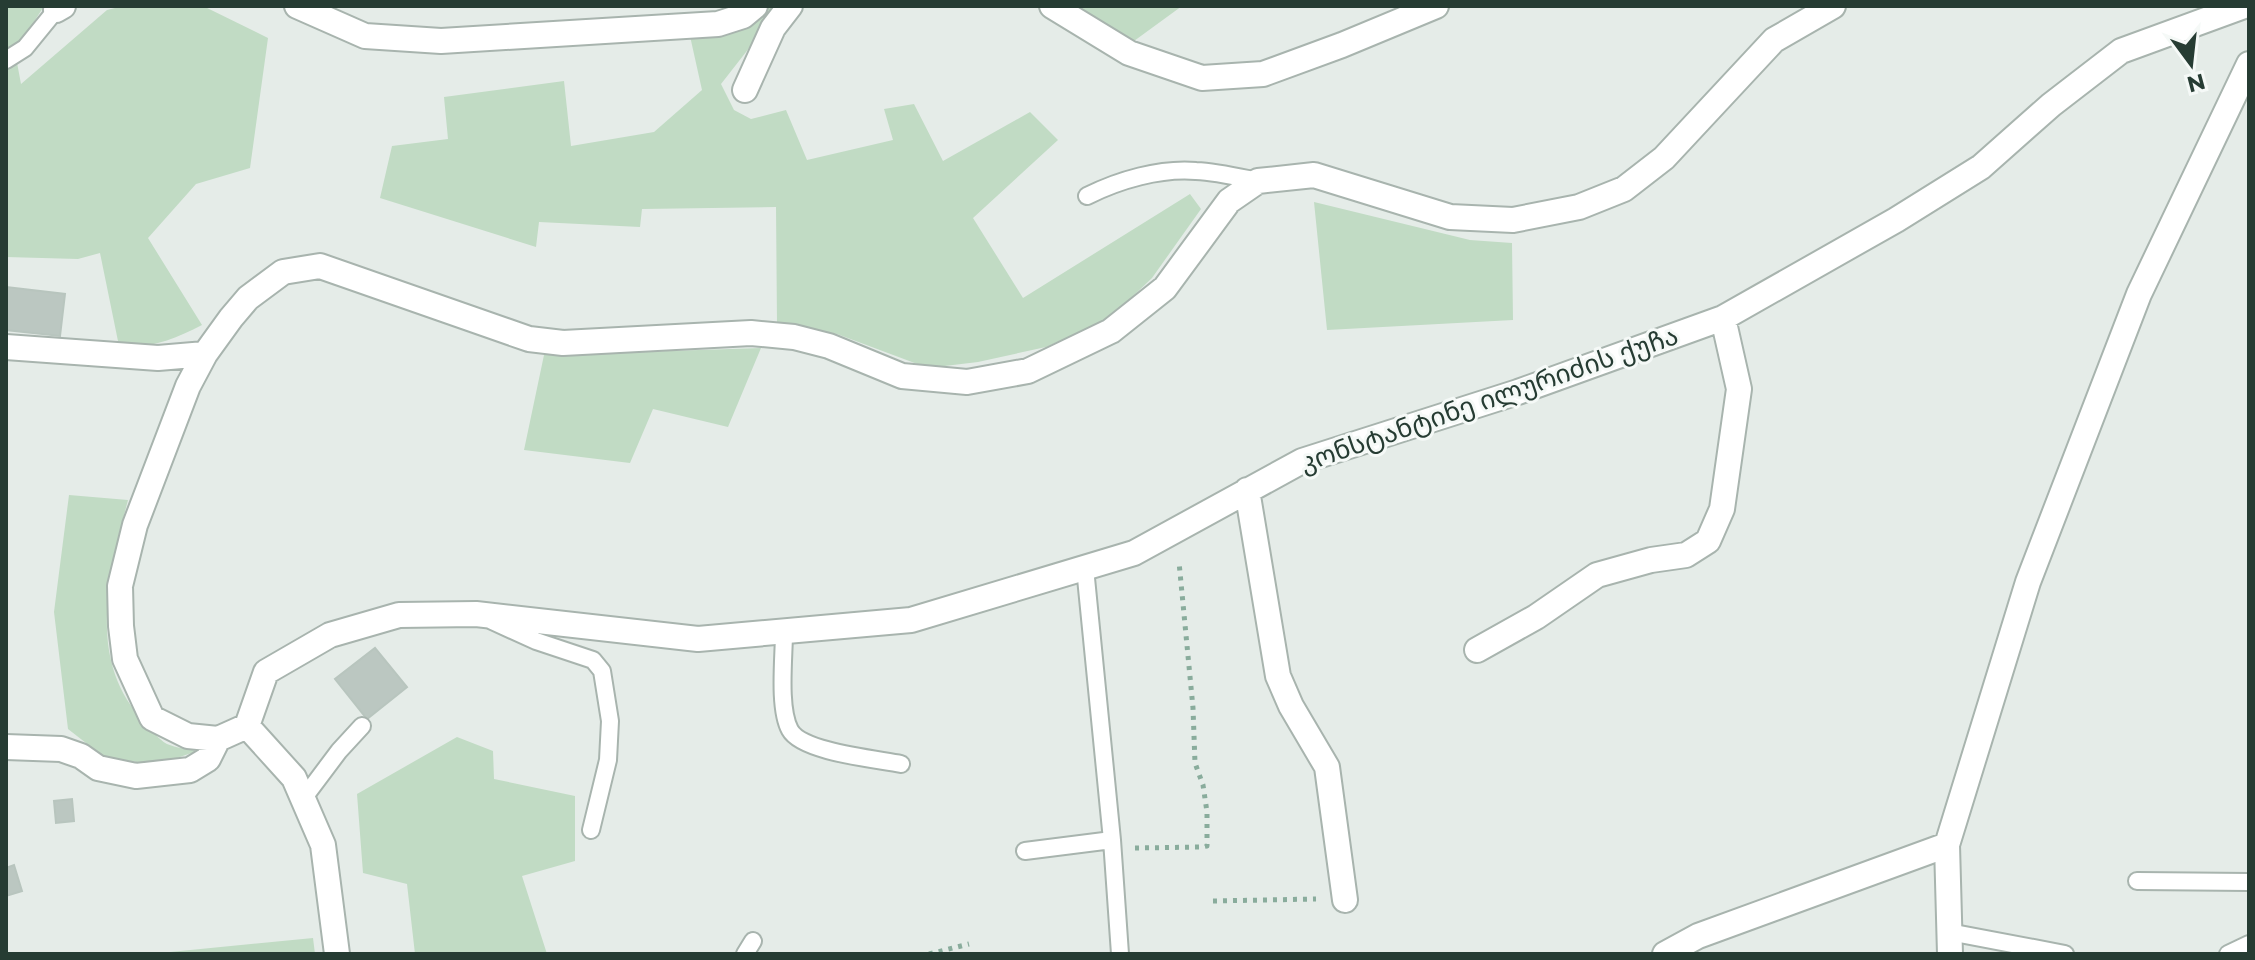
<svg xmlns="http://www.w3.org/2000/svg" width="2255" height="960" font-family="Montserrat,'Noto Sans Georgian',sans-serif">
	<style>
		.green { fill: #c1dbc4 }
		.building { fill: #bbc7c1; stroke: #b8c5be; stroke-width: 2 }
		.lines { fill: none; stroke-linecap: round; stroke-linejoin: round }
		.service-casing { stroke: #a8b4ae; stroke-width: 20 }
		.minor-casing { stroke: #a8b4ae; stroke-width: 28 }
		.path { stroke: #89ac9c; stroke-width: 5; stroke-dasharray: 4 6; stroke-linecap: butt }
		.service { stroke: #fff; stroke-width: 16 }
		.minor { stroke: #fff; stroke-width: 24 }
		.labels { text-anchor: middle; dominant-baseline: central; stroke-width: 6; stroke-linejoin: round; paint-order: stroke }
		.street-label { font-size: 26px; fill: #263c33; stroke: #f5f9f7 }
	</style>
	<rect width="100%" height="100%" fill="#e5ece8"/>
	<!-- green -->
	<path class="green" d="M6,6H44L15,52L21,84L107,10L123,6H203L268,38L250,168L196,184L148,238L202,325C175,339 150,349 119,346L100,253L78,259L6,257Z
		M769,6H782L721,84L734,110L751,119L786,110L807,160L893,140L884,109L914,104L943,161L1030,112L1058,140L973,218L1023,298L1190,194L1201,209L1152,278L1109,319L1046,347L978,362L928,368L837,334L777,323L776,207L642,209L640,227L539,222L536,247L380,198L392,146L448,139L444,97L564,81L571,146L654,132L702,90L690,36C728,36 739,30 769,6Z
		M1071,6H1182L1134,41L1096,23Z
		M1314,202L1470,240L1512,243L1513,320L1327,330Z
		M761,348L728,427L653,409L630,463L524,450L544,355Z
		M69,495L128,500C109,573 85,662 145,722C151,729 159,740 167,744C176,748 188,749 197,751L157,765L104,757L68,729L54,612Z
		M457,737L493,751L494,779L575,796V861L522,876L547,954H415L407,884L363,873L357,794Z
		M313,938L315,954H150Z"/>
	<!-- building -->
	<path class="building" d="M6,287L65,294L60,336L6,330Z
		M375,648L407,687L367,719L335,679Z
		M72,799L74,821L56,823L54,801Z
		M14,865L22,891L6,896V868Z"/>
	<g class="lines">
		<defs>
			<path id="service" d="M6,60L25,48L56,10
				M1087,196C1119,180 1160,168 1196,171C1217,172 1238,177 1258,181
				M1085,568L1112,840L1120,954
				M492,621L536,641L593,660L602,671L610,721L608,760L591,830
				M784,632C784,657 778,708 790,730C802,752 876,759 901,764
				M303,799L339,751L362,726
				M1025,851L1112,840
				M2137,881L2249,882
				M1949,932L2065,954
				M745,954L753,941
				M2228,954L2249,944"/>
			<path id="minor" d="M297,6L365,36L441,41L718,24L743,16L755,6
				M1052,6L1129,53L1202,78L1263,74L1342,45L1436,6
				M56,10L63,6
				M745,90L773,28L790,6
				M6,347L158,358L205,354
				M1247,490L1278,676L1291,706L1327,767L1345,900
				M1477,650L1536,617L1597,575L1651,560L1686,555L1708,541L1722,509L1739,389L1723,318
				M247,726L218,739L188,736L152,718L125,659L121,626L120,586L135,525L188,386L205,354L231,318L248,298L283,272L320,266L529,339L563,343L751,333L794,337L829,346L902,376L967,382L1028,371L1111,331L1165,288L1229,201L1258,181L1314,175L1450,217L1513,220L1579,207L1624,189L1664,158L1774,40L1833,6
				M247,726L266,672L330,635L399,615L476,614L698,639L911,620L1134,553L1302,461L1518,392L1723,318L1896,220L1981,167L2051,105L2121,51L2244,6
				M247,726L294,778L323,845L337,954
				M6,747L61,749L81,756L98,768L136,776L190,770L208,759L218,739
				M1665,954L1698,936L1947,845
				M1950,954L1947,845L2028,582L2139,294L2249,64"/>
		</defs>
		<!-- service casing -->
		<use href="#service" class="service-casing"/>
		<!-- minor casing -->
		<use href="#minor" class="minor-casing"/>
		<!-- path -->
		<path class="path" d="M1135,848L1202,847L1207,846V812L1203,785L1195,763L1193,708L1179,562
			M1213,901L1316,899
			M929,954L969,944"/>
		<!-- service -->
		<use href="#service" class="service"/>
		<!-- minor -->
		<use href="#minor" class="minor"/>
	</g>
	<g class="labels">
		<!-- street labels -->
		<g class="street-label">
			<text transform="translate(1489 399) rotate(-19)">კონსტანტინე ილურიძის ქუჩა</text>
		</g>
	</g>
	<!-- border -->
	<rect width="2255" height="960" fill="none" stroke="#263c33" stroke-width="16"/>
	<!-- north arrow -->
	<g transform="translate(2191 64) rotate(165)" stroke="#f5f9f7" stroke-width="6" paint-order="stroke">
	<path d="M0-6L14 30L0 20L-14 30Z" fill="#263c33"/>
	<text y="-12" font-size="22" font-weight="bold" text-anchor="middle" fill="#263c33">N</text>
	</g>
</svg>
